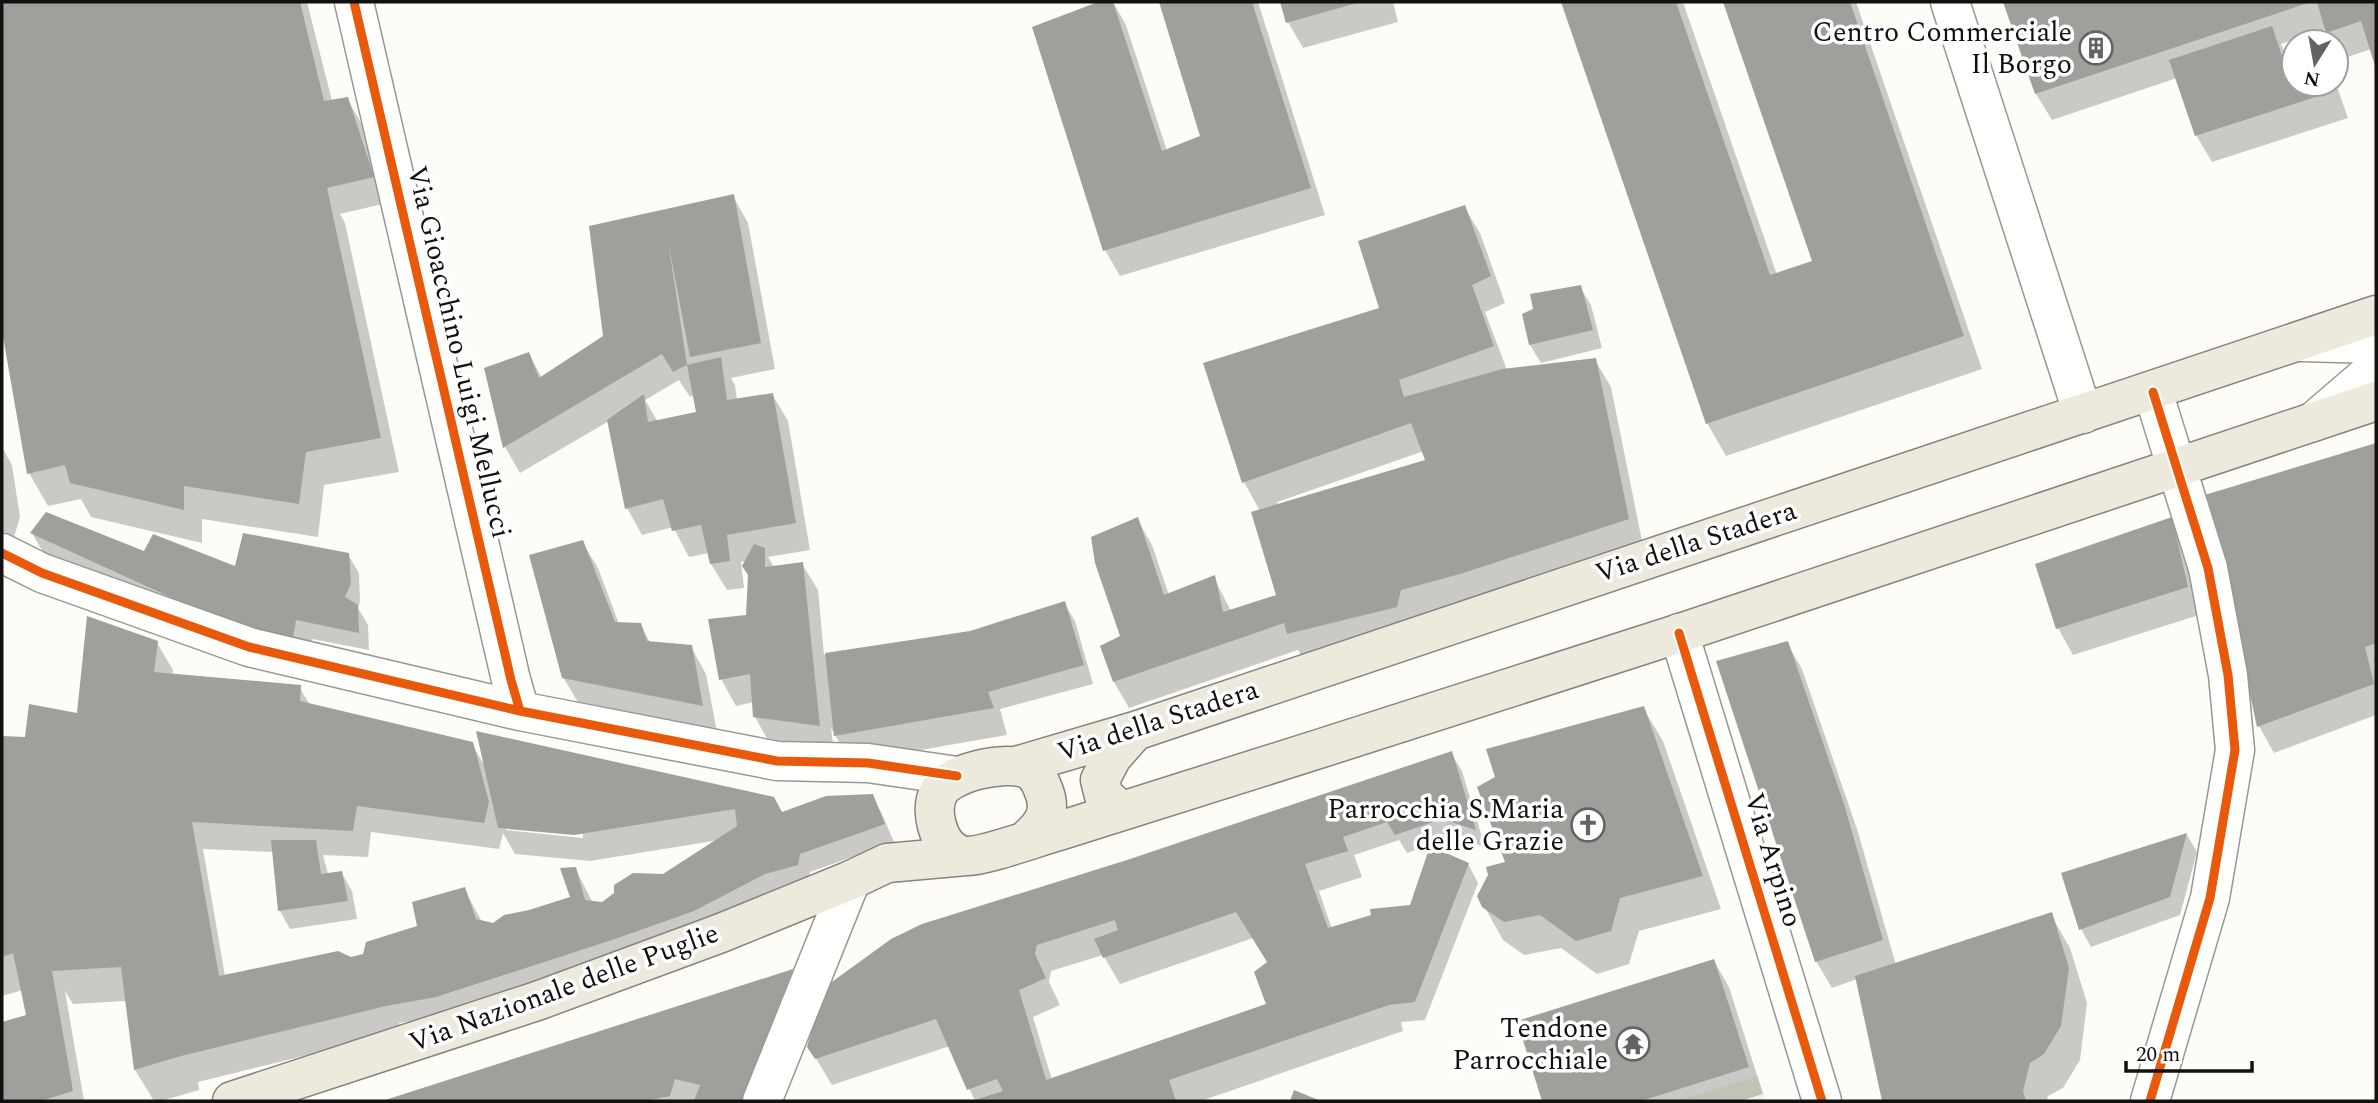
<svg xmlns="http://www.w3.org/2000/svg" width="2378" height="1103" font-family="Spectral,serif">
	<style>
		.pitch { fill: #f0f6e1 }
		.shadow { fill: #0003; fill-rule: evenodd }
		.building { fill: #a19f9c; fill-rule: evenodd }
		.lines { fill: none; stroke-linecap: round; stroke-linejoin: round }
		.minor-casing { stroke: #979795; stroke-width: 41 }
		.major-casing { stroke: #858482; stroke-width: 41 }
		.minor { stroke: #fffffe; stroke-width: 38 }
		.major { stroke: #ede9dc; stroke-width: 38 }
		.cycleway-casing { stroke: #fff; stroke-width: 13 }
		.cycleway { stroke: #e8590c; stroke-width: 9 }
		.labels { text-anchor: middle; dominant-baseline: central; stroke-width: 7; stroke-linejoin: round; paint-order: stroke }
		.poi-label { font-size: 28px; fill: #111; stroke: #fff; text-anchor: end }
		.street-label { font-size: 28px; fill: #111; stroke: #fff }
	</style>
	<rect width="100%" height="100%" fill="#fdfcf7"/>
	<!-- pitch -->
	<path class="pitch" d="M1758,1076L1766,1101H1677Z"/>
	<!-- shadow -->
	<path class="shadow" d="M2,2H307L332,101L347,99L363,126L387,203L340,214L345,223L399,472L324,485L318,537L202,519V543L91,517L81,499L48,506L29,473L2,321Z
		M1103,2H1113L1126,25L1167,151L1203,137L1161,2H1258L1325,215L1120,276L1105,250L1035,28Z
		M1282,2H1393L1398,22L1303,48L1288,22Z
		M1563,2H1683L1777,275L1814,262L1725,2H1856L1982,369L1726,456L1707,423Z
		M2005,2H2376V65L2371,49L2342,59L2336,48V42H2333L2326,29L2281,44L2290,65L2294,64V84H2336L2348,118L2212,162L2196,135L2177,78L2052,120L2036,94Z
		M733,196L748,223L775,369L731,378L735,385L737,400L772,394L788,421L810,550L768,557L774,567L802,564L818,590L824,655L972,632L1064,603L1075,621L1093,684L1000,709L1007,735L851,762L831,728L834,752L770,744L755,717L754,702L736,706L721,679L748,617L750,577L747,561L741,562L744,588L727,590L711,564L709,553L689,557L673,527L642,535L627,508L609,421L520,473L505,447L486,369L529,354L542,378L605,337L591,228ZM679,380L690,397L695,395L698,413L658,422L645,400Z
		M1464,207L1480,233L1505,303L1485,312L1507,370L1595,360L1611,387L1643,546L1476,600L1415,616L1412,634L1304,660L1298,650L1129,708L1114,682L1102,647L1122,636L1137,519L1152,545L1169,595L1214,578L1231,611L1279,596L1260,511L1244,482ZM1424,451L1428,461L1278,505L1277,502Z
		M1580,287L1591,305L1602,348L1541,363L1530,345L1524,315Z
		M2376,445V715L2274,753L2259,726L2231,596L2200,498Z
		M2,447L12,465L20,517L14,537L2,531Z
		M2171,519L2186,546L2202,614L2073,655L2058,628Z
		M32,533L236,569L348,555L359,573L360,602L358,608L368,625L369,650L312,639L307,664L47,559Z
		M582,542L598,568L619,624H640L651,644L691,647L706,674L717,732L579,704L563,677Z
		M157,643L173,670L172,676L299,687L310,705L472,744L484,765L478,733L773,798L782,813L872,796L882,814L894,842L810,872L808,883L778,901L448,1015L399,1023L400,1032L198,1082L199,1090L161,1101H154L135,1070L127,1001L73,1004L65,991L84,1101H2V1024L28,1016L23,990L2,996V737L26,739L76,714ZM506,827L583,834V838L506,830ZM371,832L499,849L503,833L515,854L590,861L719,840L664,876L603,904L593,903L575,868L572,898L493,925L482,922L464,889L416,928L365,956L225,976L203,849L274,852L280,911L290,929L357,919L352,891L341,872L328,874L323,855L368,857Z
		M1787,643L1802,669L1858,832L1896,965L2051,915L2070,948L2087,1003L2080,1060L2063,1088L2048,1096L2047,1101H1884L1857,979L1832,988L1816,961Z
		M1643,708L1663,741L1721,909L1639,931L1629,964L1597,974L1561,948L1524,955L1503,940L1484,906L1507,863Z
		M1451,753L1462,771L1485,847L1453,837L1407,853L1399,840L1354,855L1362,877L1319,891L1332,929L1411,906L1468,864L1478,883L1425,1020L1401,1022L1403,1031L1201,1101H975L950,1046L832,1085L809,1047L1127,861ZM1253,938L1269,963V1005L1052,1080L1033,1017L1060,1005L1049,982L1051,971L1103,955L1120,984Z
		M2187,835L2197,852L2180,915L2091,947L2081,929L2063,874Z
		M1714,961L1729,987L1763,1094L1740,1101H1544L1519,1022Z
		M792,971L811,1004L773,1101H386Z"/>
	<!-- building -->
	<path class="building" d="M2,2H300L324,101L348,97L374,177L327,188L381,438L306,452L299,504L184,486V510L70,483L65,465L27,474L2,331Z
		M1098,2H1113L1162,151L1200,136L1159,2H1252L1311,188L1103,251L1032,27Z
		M1280,2H1357V3L1286,23Z
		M1561,2H1676L1770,275L1812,261L1723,2H1850L1964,336L1706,424Z
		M2003,2H2311L2035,94Z
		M2317,2H2376V69L2361,21L2326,33Z
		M2272,26L2285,65L2294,62V84H2331L2334,91L2195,136L2169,60Z
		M734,194L761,343L690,357L668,241L687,365L673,372L662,354L503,448L484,368L529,352L539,378L603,336L589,226Z
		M1465,205L1491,276L1472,285L1494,346L1399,380L1404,397L1502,369L1596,358L1629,519L1460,574L1401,590L1397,607L1287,634L1284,623L1113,682L1100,646L1120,636L1095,563L1091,537L1138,517L1164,595L1215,575L1223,612L1276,595L1251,512L1425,460L1411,423L1242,483L1203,363L1379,308L1358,241Z
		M1581,285L1593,330L1529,345L1522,314L1533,309L1530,294Z
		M721,357L727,400L773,393L796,523L727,535L730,561L710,564L701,525L672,531L663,499L625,509L607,420L644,394L648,422L696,412L687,365Z
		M2376,443V643L2365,647L2374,684L2257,727L2229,596L2198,497Z
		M46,512L144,551L153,534L235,566L243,533L349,553L351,583L345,597L358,605L359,633L296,620L293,638L225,622L30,533Z
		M2172,517L2188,587L2056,629L2035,564Z
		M583,540L615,622L641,623L647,641L692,645L703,706L562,678L529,555Z
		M754,544L765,548V567L803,562L820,726L753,717L750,674L719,680L708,619L746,615L748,575L742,566Z
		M1065,601L1084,665L988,692L994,708L834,736L825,653L970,631Z
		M87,616L158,641L154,672L301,685L300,701L473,742L489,802L484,823L357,806L353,831L192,822L219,976L338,951L351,957L363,954L366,942L417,926L412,902L465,887L476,919L493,923L504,915L529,910L570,897L560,868L576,867L585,900L602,902L614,893V885L633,873L663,874L737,826L735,809L574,835L498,828L476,731L774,797L782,812L826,796L873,794L885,824L800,854L798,865L765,874L694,911L615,939L436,997L386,1006L181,1056L134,1070L121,967L52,971L73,1091L41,1101H2V1022L26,1015L13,953L2,957V736L25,737L29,704L77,713Z
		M1788,641L1844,804L1883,940L1815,962L1716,661Z
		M1644,706L1703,876L1620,898L1611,931L1576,941L1540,915L1504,922L1482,907L1477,896L1488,875L1486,867L1505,862L1477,787L1495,777L1486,749Z
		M1452,751L1476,830L1442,819L1395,835L1387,822L1343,837L1348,851L1305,864L1328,928L1371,915L1370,909L1410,905L1430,846L1469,863L1415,1002L1389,1005L1169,1080L1176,1101H972L1003,1091L997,1079L967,1090L936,1019L815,1059L807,1047L815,1018L829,984L891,939L922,924L1127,860ZM1236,912L1267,962L1254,972L1266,1004L1046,1080L1019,990L1046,978L1035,954L1037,945L1115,920L1118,930L1094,939L1103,958Z
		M2187,833L2170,897L2079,930L2061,873Z
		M271,840H316L321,874L342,871L348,901L278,911Z
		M2052,912L2069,968L2061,1026L2044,1054L2030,1063L2023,1091L2026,1101H1882L1855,976Z
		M1714,959L1749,1067L1641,1101H1542L1517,1021Z
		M793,969L741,1101H694L700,1085L675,1079L670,1096L645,1101H382Z
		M1294,1090L1321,1101H1290Z"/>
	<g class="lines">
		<defs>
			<path id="minor" d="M354,2L511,680L520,711
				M1950,2L2083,414
				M2301,342L2376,344
				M2313,422L2376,368
				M2,553L42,573L249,647L520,711L777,761L868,763L957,776
				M1679,633L1822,1101
				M762,1101L851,880
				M2150,1101L2210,898L2235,750L2228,675L2208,568L2153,392"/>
			<path id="major" d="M1016,766L1135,731L2376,315
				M1121,811L1104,796L1100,780L1112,757L1135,731
				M1025,841C1043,826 1053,812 1043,789C1040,781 1036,773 1027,769C1006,760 950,772 939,792C933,803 934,815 937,826C941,840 950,854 966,856C983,857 1040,836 1059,831C1265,766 1472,701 1677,634C1911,558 2143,477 2376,401
				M232,1101L537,1001L721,933L851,880L887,863L966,856"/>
		</defs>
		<!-- minor casing -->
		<use href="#minor" class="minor-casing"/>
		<!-- major casing -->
		<use href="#major" class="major-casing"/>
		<!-- minor -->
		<use href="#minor" class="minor"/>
		<!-- major -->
		<use href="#major" class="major"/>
		<defs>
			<path id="cycleway" d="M354,2L511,680L520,711
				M2,553L42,573L249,647L520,711L777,761L868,763L957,776
				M1679,633L1822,1101
				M2150,1101L2210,898L2235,750L2228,675L2208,568L2153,392"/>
		</defs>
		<!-- cycleway casing -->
		<use href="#cycleway" class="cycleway-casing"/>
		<!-- cycleway -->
		<use href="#cycleway" class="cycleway"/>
	</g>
	<!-- icons -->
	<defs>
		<symbol id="building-ring" viewBox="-11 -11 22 22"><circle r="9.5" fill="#fff" stroke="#646362" stroke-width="1.5"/><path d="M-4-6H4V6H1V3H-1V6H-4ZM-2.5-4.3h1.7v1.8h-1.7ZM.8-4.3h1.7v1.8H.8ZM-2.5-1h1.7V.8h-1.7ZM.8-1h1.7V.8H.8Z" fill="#646362"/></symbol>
		<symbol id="church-ring" viewBox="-11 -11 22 22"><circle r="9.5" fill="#fff" stroke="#646362" stroke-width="1.5"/><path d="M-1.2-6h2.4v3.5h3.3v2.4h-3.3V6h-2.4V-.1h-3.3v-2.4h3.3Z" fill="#646362"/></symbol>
		<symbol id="temple-ring" viewBox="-11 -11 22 22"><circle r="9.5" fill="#fff" stroke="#646362" stroke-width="1.5"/><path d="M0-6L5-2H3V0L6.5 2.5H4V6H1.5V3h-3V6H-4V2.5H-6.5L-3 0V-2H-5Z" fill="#646362"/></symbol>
	</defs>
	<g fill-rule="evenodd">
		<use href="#building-ring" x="2077" y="29" width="38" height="38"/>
		<use href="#church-ring" x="1569" y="806" width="38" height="38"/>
		<use href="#temple-ring" x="1614" y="1025" width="38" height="38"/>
	</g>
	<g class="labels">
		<!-- poi labels -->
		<g class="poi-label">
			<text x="2072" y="32">Centro Commerciale<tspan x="2072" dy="32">Il Borgo</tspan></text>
			<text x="1564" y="809">Parrocchia S.Maria<tspan x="1564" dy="32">delle Grazie</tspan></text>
			<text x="1608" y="1028">Tendone<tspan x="1608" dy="32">Parrocchiale</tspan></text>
		</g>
		<!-- street labels -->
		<g class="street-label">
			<text transform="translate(459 352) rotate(77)">Via Gioacchino Luigi Mellucci</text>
			<text transform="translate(1696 542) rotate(-18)">Via della Stadera</text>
			<text transform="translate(1158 721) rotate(-18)">Via della Stadera</text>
			<text transform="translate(1773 860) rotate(73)">Via Arpino</text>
			<text transform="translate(564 988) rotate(-20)">Via Nazionale delle Puglie</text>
		</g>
	</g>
	<!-- border -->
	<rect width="2378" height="1103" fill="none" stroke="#111111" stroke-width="7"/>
	<!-- north arrow -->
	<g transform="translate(2315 63) rotate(191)"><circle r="33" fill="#ffffff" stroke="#a0a0a0" stroke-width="2"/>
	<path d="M0-5L12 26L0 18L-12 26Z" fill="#646362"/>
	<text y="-10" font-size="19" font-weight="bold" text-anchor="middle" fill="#111111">N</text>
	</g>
	<!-- scale -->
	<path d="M2126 1061v10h126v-10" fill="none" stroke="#111111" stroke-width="3.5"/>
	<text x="2136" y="1061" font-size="21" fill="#111111" stroke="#ffffff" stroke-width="5" paint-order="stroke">20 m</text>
</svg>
